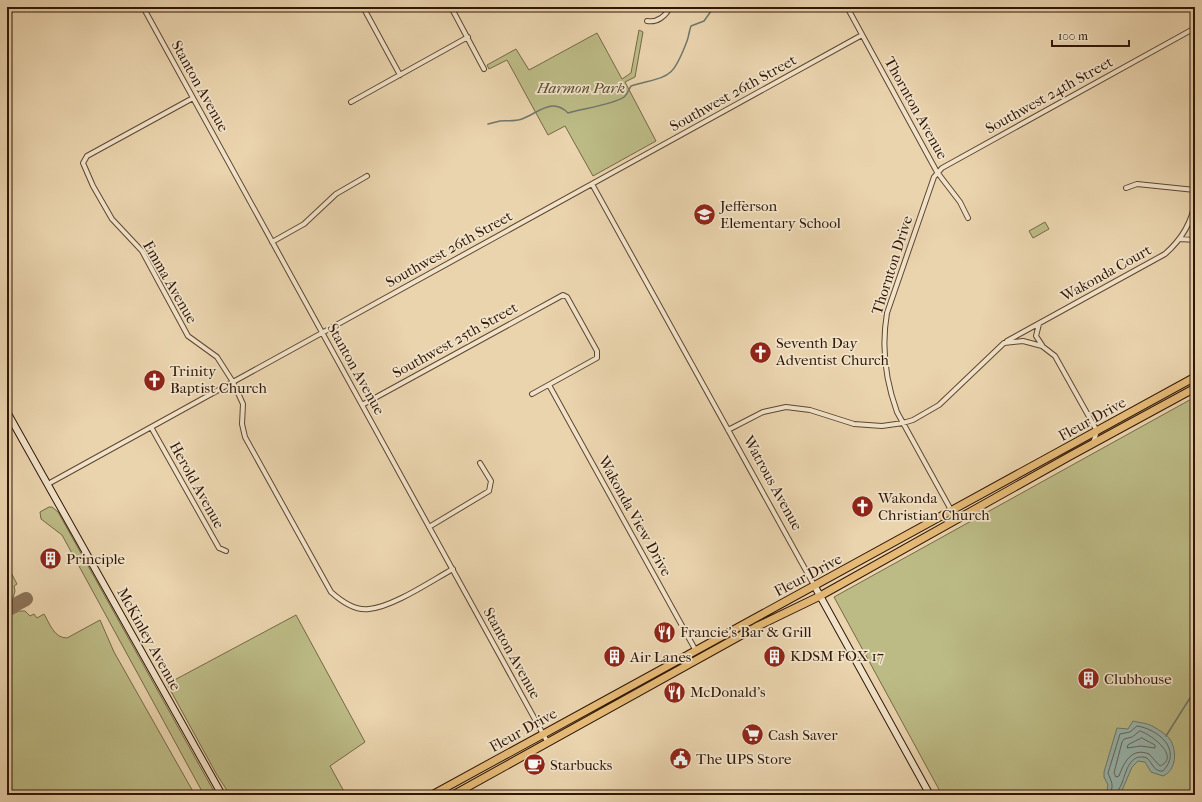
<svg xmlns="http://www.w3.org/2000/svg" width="1202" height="802" font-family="'IM FELL French Canon',serif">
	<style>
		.green { fill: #bcbb86; stroke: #766846 }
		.water { fill: #98b7b0; stroke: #6f776c }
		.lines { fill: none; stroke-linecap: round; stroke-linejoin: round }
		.shore { stroke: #64665b; stroke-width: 1 }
		.stream { stroke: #6f776c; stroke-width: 1.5 }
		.taxiway { stroke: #8e755a; stroke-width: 14 }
		.street-casing { stroke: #5f4630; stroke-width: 6 }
		.secondary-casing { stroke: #311606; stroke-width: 8 }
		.primary-casing { stroke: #311606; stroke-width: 9 }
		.street { stroke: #f1e3ca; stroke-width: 4 }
		.secondary { stroke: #f1e3ca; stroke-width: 6 }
		.primary { stroke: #e5ba77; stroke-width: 7 }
		.labels { text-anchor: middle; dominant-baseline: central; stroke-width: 3.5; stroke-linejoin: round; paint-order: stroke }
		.street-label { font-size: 15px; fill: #311606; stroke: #f1e3ca }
		.park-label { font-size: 15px; font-style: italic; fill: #5b482c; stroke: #f1e3ca }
		.poi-label { font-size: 15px; fill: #311606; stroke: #f1e3ca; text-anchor: start }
	</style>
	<rect width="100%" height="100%" fill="#ead4ae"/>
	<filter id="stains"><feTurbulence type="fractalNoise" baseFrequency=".005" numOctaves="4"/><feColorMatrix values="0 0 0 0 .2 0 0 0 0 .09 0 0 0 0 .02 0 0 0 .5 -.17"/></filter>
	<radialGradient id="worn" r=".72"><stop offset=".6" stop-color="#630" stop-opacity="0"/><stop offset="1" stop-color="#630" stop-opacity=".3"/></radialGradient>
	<!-- green -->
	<path class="green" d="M639,30L643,32L635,77L625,82L656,141L593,176L565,126L548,135L507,60L489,69L487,65L516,49L529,70L597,33L622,79L631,73Z
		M1045,222L1049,229L1033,238L1029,231Z
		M1195,397V795H942L834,597Z
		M49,507H52L58,512L216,795H204L62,535L41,519L40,512Z
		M7,565L17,584L14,586L15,591L13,598L7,602Z
		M19,611H25L30,616L34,614L37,618L44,614C50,624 54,638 67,638L100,620L114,652L195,795H7V617Z
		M296,615L365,742L330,766L346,795H230L217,775L167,684Z"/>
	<!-- water -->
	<path class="water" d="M1133,721C1140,723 1148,723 1154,727C1159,730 1168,735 1171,741C1177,753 1176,770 1163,776L1151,772L1145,762L1138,761L1132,767L1120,795H1103L1107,791L1108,785L1104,777V772L1117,728L1128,729Z"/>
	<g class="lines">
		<!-- shore -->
		<path class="shore" d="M1140,731C1151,734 1181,757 1160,766L1149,754C1132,747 1124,762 1119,776L1116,777L1114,773L1122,742L1124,739L1132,737Z
			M1142,738L1155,745V748L1141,746L1127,748L1128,745Z
			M1109,795C1115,786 1111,781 1108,773L1120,734L1130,732L1137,726C1158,729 1183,750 1163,771C1154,772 1153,764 1147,758C1130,752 1126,772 1122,783C1120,788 1117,791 1117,795"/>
		<!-- stream -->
		<path class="stream" d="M488,124C492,123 496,122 500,121C507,120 514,122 522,119C538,113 552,97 568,113C581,109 615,104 624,97C627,95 629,89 631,86C669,75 672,81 687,41C689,36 689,31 691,26L704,21L714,7
			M1166,736L1195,690"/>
		<!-- taxiway -->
		<path class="taxiway" d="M7,609L26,599"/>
		<defs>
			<path id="street" d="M143,7L548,743
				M363,7L400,75
				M451,7L484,69
				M847,7L937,172L960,202L968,218
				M453,11L462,7
				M647,21C657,23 666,16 670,7
				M193,98L87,156L83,163L93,186L112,219L142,251L188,336L217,357L233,382L243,404L242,424L245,437L331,592C341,601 355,611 369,609C393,607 431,581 453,569
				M351,102L468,37
				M592,184L814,585
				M1126,188L1137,184L1195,190
				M1180,239L1195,240
				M272,242L304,224L336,194L367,176
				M1039,324L1036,336L1042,345
				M1007,341L1165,254C1181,240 1192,223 1195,201
				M549,385L696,651
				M362,405L563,295L567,297L597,351V358L532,394
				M151,427L219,548L226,551
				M728,430L763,412L786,407L810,410L854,424L882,426L903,423L913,420L939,405L1004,343L1023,341L1042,346L1055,356L1097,431L1093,443
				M48,484L862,35
				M956,519L897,412C885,379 881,348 887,313L934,177L942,168L1195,28
				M429,527L489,491L491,481L480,463"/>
			<path id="secondary" d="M7,412L222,795
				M814,585L930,795"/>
			<path id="primary" d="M432,795C686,655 942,518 1195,377
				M453,795L756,627L820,596L1070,456L1195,388"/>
		</defs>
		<!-- street casing -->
		<use href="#street" class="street-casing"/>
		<!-- secondary casing -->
		<use href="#secondary" class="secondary-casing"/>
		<!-- primary casing -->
		<use href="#primary" class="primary-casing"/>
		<!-- street -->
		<use href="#street" class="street"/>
		<!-- secondary -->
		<use href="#secondary" class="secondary"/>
		<!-- primary -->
		<use href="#primary" class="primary"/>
	</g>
	<!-- icons -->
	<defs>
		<symbol id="school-disc" viewBox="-11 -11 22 22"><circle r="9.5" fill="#8f2418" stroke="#f1e3ca"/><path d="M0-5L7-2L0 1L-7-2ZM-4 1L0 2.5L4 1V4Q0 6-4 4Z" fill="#fff"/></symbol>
		<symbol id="church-disc" viewBox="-11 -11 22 22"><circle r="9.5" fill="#8f2418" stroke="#f1e3ca"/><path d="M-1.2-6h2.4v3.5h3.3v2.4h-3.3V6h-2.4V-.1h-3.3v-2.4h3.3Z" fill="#fff"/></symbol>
		<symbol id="building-disc" viewBox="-11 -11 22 22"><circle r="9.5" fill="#8f2418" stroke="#f1e3ca"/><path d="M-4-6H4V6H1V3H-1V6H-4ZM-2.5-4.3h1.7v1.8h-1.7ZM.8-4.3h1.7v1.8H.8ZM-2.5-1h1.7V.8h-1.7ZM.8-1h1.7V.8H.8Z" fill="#fff"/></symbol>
		<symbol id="restaurant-disc" viewBox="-11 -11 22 22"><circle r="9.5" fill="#8f2418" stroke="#f1e3ca"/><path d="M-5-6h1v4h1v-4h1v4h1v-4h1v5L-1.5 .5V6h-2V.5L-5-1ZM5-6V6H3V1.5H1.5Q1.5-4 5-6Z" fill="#fff"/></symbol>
		<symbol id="supermarket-disc" viewBox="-11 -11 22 22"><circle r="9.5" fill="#8f2418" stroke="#f1e3ca"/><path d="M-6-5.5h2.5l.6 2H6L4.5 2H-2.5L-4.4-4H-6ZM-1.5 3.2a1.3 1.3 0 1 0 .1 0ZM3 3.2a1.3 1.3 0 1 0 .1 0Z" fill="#fff"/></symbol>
		<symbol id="civic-disc" viewBox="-11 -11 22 22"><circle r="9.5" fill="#8f2418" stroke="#f1e3ca"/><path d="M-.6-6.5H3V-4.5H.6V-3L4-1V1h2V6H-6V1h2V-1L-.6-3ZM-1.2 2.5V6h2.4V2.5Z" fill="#fff"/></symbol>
		<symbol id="cafe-disc" viewBox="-11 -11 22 22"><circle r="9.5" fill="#8f2418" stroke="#f1e3ca"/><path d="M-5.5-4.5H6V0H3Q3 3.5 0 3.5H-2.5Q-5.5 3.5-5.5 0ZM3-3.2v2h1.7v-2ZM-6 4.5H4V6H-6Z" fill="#fff"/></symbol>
	</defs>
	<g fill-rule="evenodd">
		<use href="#school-disc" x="692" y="202" width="25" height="25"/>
		<use href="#church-disc" x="748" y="340" width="25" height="25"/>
		<use href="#church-disc" x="142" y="368" width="25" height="25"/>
		<use href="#church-disc" x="850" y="494" width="25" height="25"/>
		<use href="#building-disc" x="38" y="546" width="25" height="25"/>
		<use href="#restaurant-disc" x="652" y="620" width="25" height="25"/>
		<use href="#building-disc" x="762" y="644" width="25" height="25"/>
		<use href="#building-disc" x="602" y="644" width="25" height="25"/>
		<use href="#building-disc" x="1076" y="666" width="25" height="25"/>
		<use href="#restaurant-disc" x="662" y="680" width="25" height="25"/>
		<use href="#supermarket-disc" x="740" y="722" width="25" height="25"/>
		<use href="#civic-disc" x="668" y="746" width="25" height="25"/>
		<use href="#cafe-disc" x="522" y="752" width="25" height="25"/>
	</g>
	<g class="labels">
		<!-- street labels -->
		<g class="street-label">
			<text transform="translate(200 86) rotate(61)">Stanton Avenue</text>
			<text transform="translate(733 93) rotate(-29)">Southwest 26th Street</text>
			<text transform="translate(1049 95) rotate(-29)">Southwest 24th Street</text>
			<text transform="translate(916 108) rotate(61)">Thornton Avenue</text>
			<text transform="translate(449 249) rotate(-29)">Southwest 26th Street</text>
			<text transform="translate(892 265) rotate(-72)">Thornton Drive</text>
			<text transform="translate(1106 273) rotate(-29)">Wakonda Court</text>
			<text transform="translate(170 282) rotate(60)">Emma Avenue</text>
			<text transform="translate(455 340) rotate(-29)">Southwest 25th Street</text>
			<text transform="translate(356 369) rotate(61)">Stanton Avenue</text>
			<text transform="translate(1092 419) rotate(-29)">Fleur Drive</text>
			<text transform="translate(773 483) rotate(61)">Watrous Avenue</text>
			<text transform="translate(197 485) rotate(61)">Herold Avenue</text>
			<text transform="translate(635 516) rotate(61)">Wakonda View Drive</text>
			<text transform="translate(808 575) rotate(-28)">Fleur Drive</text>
			<text transform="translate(149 639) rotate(61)">McKinley Avenue</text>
			<text transform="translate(512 653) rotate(61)">Stanton Avenue</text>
			<text transform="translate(523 730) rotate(-29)">Fleur Drive</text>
		</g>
		<!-- park labels -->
		<g class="park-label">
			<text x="581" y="88">Harmon Park</text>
		</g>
		<!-- poi labels -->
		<g class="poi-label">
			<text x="720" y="206">Jefferson<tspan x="720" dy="17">Elementary School</tspan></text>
			<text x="776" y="343">Seventh Day<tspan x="776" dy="17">Adventist Church</tspan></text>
			<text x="170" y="371">Trinity<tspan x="170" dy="17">Baptist Church</tspan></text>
			<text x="878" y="498">Wakonda<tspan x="878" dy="17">Christian Church</tspan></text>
			<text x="66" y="559">Principle</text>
			<text x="680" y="632">Francie's Bar &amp; Grill</text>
			<text x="790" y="656">KDSM FOX 17</text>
			<text x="630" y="657">Air Lanes</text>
			<text x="1104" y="679">Clubhouse</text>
			<text x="690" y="692">McDonald's</text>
			<text x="768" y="735">Cash Saver</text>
			<text x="696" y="759">The UPS Store</text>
			<text x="550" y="765">Starbucks</text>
		</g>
	</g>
	<!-- margin -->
	<rect width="1202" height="802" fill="none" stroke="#ead4ae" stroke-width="24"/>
	<rect x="8" y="8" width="1186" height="786" fill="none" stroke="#311606" stroke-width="2"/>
	<rect x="12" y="12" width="1178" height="778" fill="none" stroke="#311606"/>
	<!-- scale -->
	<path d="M1052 40v6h77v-6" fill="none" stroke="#311606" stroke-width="2"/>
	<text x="1058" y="40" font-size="12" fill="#311606" stroke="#f1e3ca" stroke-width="3" paint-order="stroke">100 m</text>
	<rect width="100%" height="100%" filter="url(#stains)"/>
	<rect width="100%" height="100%" fill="url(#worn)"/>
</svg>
